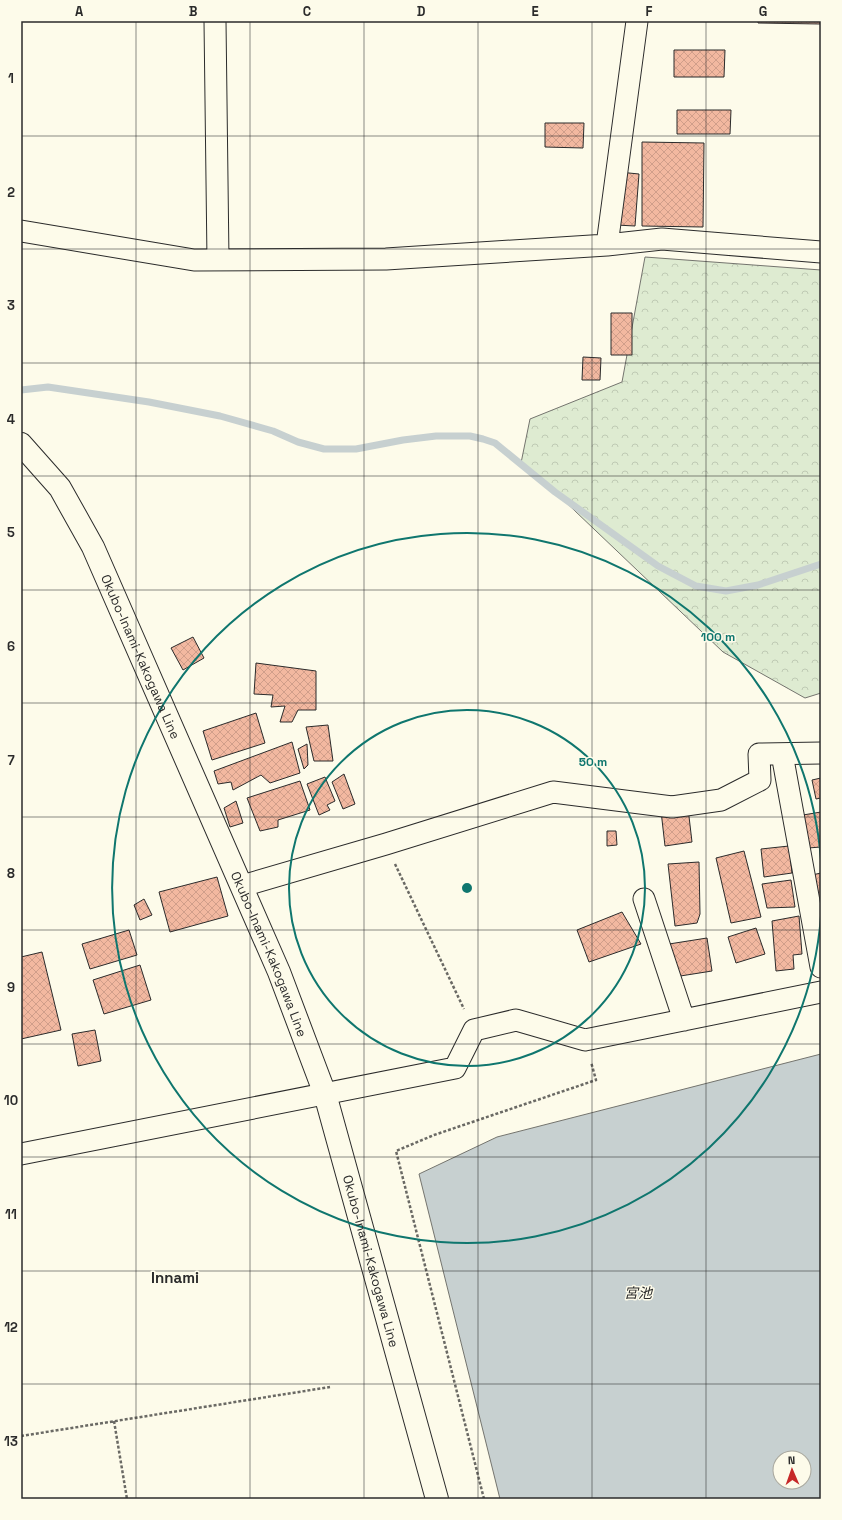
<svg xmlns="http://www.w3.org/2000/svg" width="842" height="1520" font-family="'Space Grotesk','Noto Sans JP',sans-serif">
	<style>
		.forest { fill: url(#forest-crowns); stroke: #74746e }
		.water { fill: #c7d0d0; stroke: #74746e; fill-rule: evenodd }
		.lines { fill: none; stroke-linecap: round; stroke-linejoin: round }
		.stream { stroke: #c7d0d0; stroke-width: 7 }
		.building { fill: url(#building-cross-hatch); stroke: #2b2b2b }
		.street-casing { stroke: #2b2b2b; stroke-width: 23 }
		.secondary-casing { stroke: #2b2b2b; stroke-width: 24 }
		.path { stroke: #6a6964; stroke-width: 2.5; stroke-dasharray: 3 2; stroke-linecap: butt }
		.street { stroke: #fdfbea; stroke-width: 21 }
		.secondary { stroke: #fdfbea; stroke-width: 22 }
		.grid { fill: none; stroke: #2b2b2b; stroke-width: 1; stroke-opacity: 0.55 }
		.ring { fill: none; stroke: #0f766e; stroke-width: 2 }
		.labels { text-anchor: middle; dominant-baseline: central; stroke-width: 3; stroke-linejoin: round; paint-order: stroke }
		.street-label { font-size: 13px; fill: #2b2b2b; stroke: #fdfbea }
		.water-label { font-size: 14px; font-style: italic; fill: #2b2b2b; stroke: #fdfbea }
		.quarter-label { font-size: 15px; font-weight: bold; fill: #2b2b2b; stroke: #fdfbea }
		.centre { fill: #0f766e; stroke: #fdfbea; stroke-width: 2 }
		.ring-label { font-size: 12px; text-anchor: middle; font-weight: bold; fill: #0f766e; stroke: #fdfbea; stroke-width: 3; stroke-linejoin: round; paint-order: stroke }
		.neatline { fill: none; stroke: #2b2b2b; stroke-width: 1.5 }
		.grid-label { font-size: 13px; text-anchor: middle; font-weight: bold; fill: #2b2b2b }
	</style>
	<defs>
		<pattern id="forest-crowns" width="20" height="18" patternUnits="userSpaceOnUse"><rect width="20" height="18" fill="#deebd1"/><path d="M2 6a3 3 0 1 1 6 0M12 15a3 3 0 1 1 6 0" fill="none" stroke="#bfcab4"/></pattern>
		<pattern id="building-cross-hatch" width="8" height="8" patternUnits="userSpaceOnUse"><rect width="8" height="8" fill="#f2b8a0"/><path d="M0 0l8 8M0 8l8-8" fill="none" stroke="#d09e8a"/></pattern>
	</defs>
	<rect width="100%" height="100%" fill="#fdfbea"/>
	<!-- forest -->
	<path class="forest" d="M645,257L821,270V693L805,698L723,652L553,490L521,463L530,419L622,382Z"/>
	<!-- water -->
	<path class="water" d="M821,1054V1499H500L419,1174L497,1137ZM780,1458H804V1482H780Z"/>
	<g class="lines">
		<!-- stream -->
		<path class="stream" d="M21,390L48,387L149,402L220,416L273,431L298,442L324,449H356L403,440L436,436H470L483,439L495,443L555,492L658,566L696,586L726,591L758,585L821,564"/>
	</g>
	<!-- building -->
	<path class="building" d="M758,21H820V24L758,23Z
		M674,50H725L724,77H674Z
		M677,110H731L730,134H677Z
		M545,123H584L583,148L545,147Z
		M642,142L704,143L703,227L642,226Z
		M619,172L639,174L635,226L616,225Z
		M611,313H632V355H611Z
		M583,357L601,358L600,380H582Z
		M193,637L204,658L183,670L171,648Z
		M256,663L316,671V710H298L292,722H280L285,706L271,707L273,695L254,694Z
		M256,713L265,743L212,760L203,731Z
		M328,725L333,761H314L306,727Z
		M292,742L300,773L270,783L261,775L233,790L231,782L218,784L214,771Z
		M307,744L308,765L304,769L298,749Z
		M344,774L355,804L343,809L332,782Z
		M325,777L335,801L327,805L330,810L319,815L307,784Z
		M821,778V798L816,799L812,780Z
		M300,781L310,810L278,820V827L260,831L247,798Z
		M236,801L243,823L230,827L224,808Z
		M688,808L692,842L665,846L661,811Z
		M821,812V847L808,848L803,815Z
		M607,831H616L617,845L607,846Z
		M789,846L792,873L764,877L761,849Z
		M744,851L761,917L731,923L716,858Z
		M699,862L700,914L697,923L675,926L668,864Z
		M821,873V902H815L812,875Z
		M217,877L228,916L170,932L159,892Z
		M791,880L795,907L767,908L762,884Z
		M144,899L152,915L140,920L134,905Z
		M622,912L641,944L589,962L577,930Z
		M799,916L802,954L793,955L794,969L776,971L772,921Z
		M756,928L765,954L736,963L728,937Z
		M129,930L137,955L90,969L82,944Z
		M707,938L712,971L674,977L669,944Z
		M42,952L61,1030L21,1039V957Z
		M140,965L151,1000L104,1014L93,980Z
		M95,1030L101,1061L78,1066L72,1034Z"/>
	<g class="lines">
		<defs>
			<path id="street" d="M215,21L218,260
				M21,231L194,260L386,259L607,245L662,239L821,252
				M607,245L637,21
				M782,754L821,967
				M242,886L386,844L553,792L672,807L721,800L760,780L759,754L821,753
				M644,899L684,1020
				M21,1154L455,1068L474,1030L516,1020L585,1040L821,992"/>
			<g id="secondary">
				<path id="s1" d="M21,444L60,488L93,547L279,972L325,1094L437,1499"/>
			</g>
		</defs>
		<!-- street casing -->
		<use href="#street" class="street-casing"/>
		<!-- secondary casing -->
		<use href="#secondary" class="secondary-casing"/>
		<!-- path -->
		<path class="path" d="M395,864L464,1009
			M114,1421L127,1499
			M21,1436L330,1387
			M484,1499L396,1151L434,1135L596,1080L591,1062"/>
		<!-- street -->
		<use href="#street" class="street"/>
		<!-- secondary -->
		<use href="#secondary" class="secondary"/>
	</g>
	<!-- grid -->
	<path class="grid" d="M136,21V1499M250,21V1499M364,21V1499M478,21V1499M592,21V1499M706,21V1499M21,136H821M21,249H821M21,363H821M21,476H821M21,590H821M21,703H821M21,817H821M21,930H821M21,1044H821M21,1157H821M21,1271H821M21,1384H821"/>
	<!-- distance rings -->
	<g class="ring">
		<circle cx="467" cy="888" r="178"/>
		<path d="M821 916A355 355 0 1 1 821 860"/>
	</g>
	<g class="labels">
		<!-- street labels -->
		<g class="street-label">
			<text stroke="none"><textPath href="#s1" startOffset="246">Okubo-Inami-Kakogawa Line</textPath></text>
			<text stroke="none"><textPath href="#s1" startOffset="570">Okubo-Inami-Kakogawa Line</textPath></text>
			<text stroke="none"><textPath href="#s1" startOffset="894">Okubo-Inami-Kakogawa Line</textPath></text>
		</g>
		<!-- water labels -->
		<g class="water-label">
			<text x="638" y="1293">宮池</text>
		</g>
		<!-- quarter labels -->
		<g class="quarter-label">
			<text x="175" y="1277">Innami</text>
		</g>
	</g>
	<circle cx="467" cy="888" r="6" class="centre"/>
	<g class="ring-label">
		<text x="718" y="641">100 m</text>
		<text x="593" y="766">50 m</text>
	</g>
	<!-- border -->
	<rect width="842" height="1520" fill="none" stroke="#fdfbea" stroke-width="44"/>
	<!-- north arrow -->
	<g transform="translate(792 1470) rotate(358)"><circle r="19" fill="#fdfbea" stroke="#a9a89e"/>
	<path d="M0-3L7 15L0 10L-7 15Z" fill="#c62828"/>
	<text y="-6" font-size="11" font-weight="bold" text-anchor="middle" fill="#2b2b2b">N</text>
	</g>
	<rect x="22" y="22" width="798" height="1476" class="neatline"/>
	<g class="grid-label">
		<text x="79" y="16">A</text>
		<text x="193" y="16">B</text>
		<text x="307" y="16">C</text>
		<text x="421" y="16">D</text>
		<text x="535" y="16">E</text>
		<text x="649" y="16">F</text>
		<text x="763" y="16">G</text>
		<text x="11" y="83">1</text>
		<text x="11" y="197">2</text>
		<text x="11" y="310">3</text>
		<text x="11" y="424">4</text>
		<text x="11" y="537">5</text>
		<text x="11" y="651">6</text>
		<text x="11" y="765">7</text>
		<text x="11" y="878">8</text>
		<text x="11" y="992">9</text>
		<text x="11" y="1105">10</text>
		<text x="11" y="1219">11</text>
		<text x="11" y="1332">12</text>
		<text x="11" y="1446">13</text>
	</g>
</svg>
